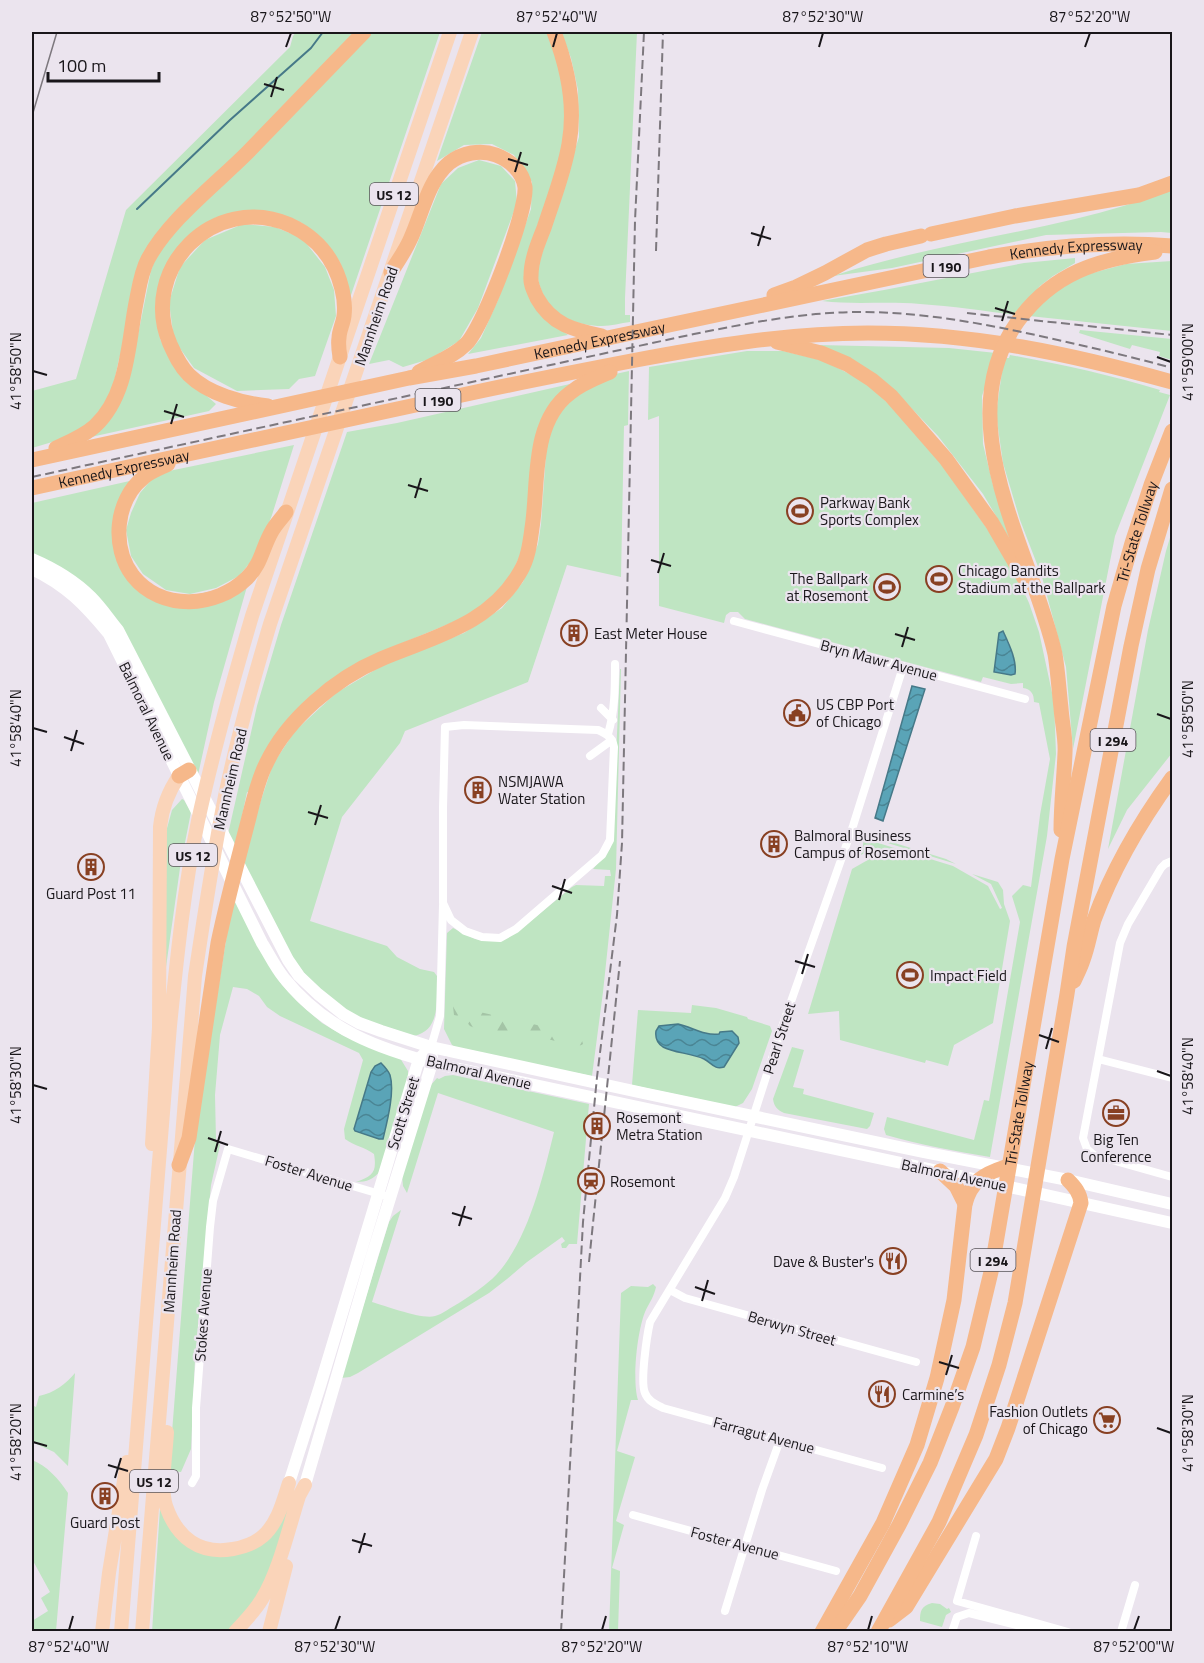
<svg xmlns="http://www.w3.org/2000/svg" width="1204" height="1663" font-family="'Titillium Web',sans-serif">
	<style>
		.green { fill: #bfe5c2; fill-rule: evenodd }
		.forest { fill: url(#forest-firs) }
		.water { fill: url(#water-waves); stroke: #467988; stroke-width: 1.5 }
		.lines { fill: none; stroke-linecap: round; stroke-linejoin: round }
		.stream { stroke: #467988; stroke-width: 2 }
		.street { stroke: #fff; stroke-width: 8 }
		.secondary { stroke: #fff; stroke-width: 12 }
		.primary { stroke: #fad4b9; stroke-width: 14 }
		.highway { stroke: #f6b88a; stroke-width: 15 }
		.tram { stroke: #7d787e; stroke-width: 1.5 }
		.rail { stroke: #7d787e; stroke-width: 2; stroke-dasharray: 9 4.5; stroke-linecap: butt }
		.ticks { fill: none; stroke: #19161a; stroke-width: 2 }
		.labels { text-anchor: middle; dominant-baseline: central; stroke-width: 4.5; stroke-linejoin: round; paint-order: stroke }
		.shield { fill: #ebe4ee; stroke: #58545a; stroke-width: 1.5 }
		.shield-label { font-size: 14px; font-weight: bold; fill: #19161a }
		.street-label { font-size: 15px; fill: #19161a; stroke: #ebe4ee }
		.poi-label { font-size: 15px; fill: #19161a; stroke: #ebe4ee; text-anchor: start }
		.neatline { fill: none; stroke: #19161a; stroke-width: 2 }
		.ticks-label { font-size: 15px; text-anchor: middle; fill: #19161a }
	</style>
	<defs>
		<pattern id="forest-firs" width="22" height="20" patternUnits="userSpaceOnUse" patternTransform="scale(1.5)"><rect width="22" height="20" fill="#bfe5c2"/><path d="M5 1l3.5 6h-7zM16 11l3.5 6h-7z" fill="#a4c4a6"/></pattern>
		<pattern id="water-waves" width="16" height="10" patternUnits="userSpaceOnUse" patternTransform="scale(1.5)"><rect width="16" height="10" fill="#5aa4b7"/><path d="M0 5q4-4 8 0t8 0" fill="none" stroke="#4a8594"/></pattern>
	</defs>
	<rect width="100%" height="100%" fill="#ebe4ee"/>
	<!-- green -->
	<path class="green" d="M296,32H357L266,125L169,221L119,359L113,387L102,408L85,427L59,440L32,448V391L76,379L126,210L290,47L293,36Z
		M373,32H440L350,298L340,262L324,241L302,223L277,213L247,210L215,218L182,242L163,272L157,305L160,339L177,370L216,404L209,411L91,437L131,370L152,265L167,241L196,209L325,82Z
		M482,32H548L564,79L567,128L557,172L529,249L543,317L568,335L468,354L481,338L498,300L531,209L532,182L514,155L492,144L464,145L437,161Z
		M561,32H637L625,298V315H630V322C621,323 611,326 602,326C579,326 553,317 543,294C538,283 536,275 539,263L579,137L578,90L571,58Z
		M479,160L501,166L515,181L517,203L478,308L459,341L430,359L403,367L389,360L369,364L441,184L458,168Z
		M1172,190V233L1161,232L1046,235L892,268L833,276C912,250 995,238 1075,219C1108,211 1141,201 1172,190Z
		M243,224L275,227L302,238L325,267L334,290L336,316L315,376L299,379L289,389L237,391L194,368L174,340L169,302L180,267L205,240Z
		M1075,258V263L1053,276L1040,286L1017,315C984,311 952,306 920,304C887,301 854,305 822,301L884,290L1024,263Z
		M1172,261V331L1029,316L1040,301L1081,276L1126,264Z
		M1080,330L1172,339V360L1159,356L1160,352L1132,345L1130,349L1079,333Z
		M819,345L949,348L996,353L982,396L983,444L993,485L1015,548L983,494L938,436L891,387Z
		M747,351H783L825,361L868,384L896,411L932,451L1010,561L1029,603L1039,632L1054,702L1056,754L1047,836L990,1157C955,1151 920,1145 886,1135L884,1129L887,1117L974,1140L984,1100L989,1101L1020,922L1012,896L1023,885L1031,887L1040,815L1050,759L1039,703L1034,702C1034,694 1031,689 1023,688V683L1011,684L983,677L981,682L745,619L738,612H730L726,615L724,623L659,606V416L648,420L649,367ZM1002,631L1009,642L1016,671V674L1011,675L994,670L998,653L999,634Z
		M1010,355C1060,364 1110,375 1160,390L1159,392L1170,395L1115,536L1073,749L1066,667L1042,577L1020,520L1003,463L996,414L1004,358H1009Z
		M629,371L628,425L624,426L621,577L567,565L528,682L405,731L400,743L342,817L310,921L387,946L397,957L420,969L434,972L437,976C436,998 442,1030 414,1036L359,1018L329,999L308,978L289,953L242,863L261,800L273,764L295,731L336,693L385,664L464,633L502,608L523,582L538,544L541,524L547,440L563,403L611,375Z
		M570,384L554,401L524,546L510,578L487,604L463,618L388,649L299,707L252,793L247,792L235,850L228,834L257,706L281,625L347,432L397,423Z
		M294,445L272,515L257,554L239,576L216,588L190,594L166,590L143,574L131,556L126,530L131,513L140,493L152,479L169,471Z
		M134,480L112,541L162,602L248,583L214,702L198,775L142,670L32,555V503Z
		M1172,531V753L1127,810L1108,849L1148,630L1166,551Z
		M620,669H621L616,869L603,992L592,1076L460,1050L452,1045L444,1029L447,933L453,928L475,939L487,941L532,920L572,887L576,885L604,886L605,876H611L610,870L593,869L610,849L612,841Z
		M182,799L184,800L191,812L180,868L164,981V839L172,810Z
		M866,834L946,859L956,864L868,837Z
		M864,839L872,841V843L875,842L953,866L988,886L1000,909L1002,908L991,884L972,874L998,882L1003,890L1004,904L1010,921L993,1023L954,1045L948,1066L926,1060L925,1063L840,1040L839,1011L808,1014L852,869L880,853L873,848L861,855Z
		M233,897L282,985L300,1004L322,1023L344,1036L400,1058L408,1071V1079L380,1171C374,1179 367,1182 356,1182C373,1176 377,1172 374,1154C365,1147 354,1146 345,1139L344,1129L363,1060L359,1053L280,1016L267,1007L259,996L247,989L233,987L220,1035L215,1095L216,1140L220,1145L211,1185L195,1358L191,1449L181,1472L169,1471L196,1126Z
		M692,1005L716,1008L747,1017L748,1019L770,1026L772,1031L752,1089L743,1103L735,1107L632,1085L638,1010L691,1013ZM678,1024C692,1027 704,1036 719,1034L710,1062L686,1052L674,1051L656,1031L660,1026Z
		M792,1047L804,1050L793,1087L804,1089L803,1094L874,1113L870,1126L867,1129L784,1113C777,1110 774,1106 773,1099Z
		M453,1075L589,1104L577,1244H569L566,1248H562L561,1244L565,1241L562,1237L527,1262L507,1279L489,1293L358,1373L350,1377L341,1378L389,1222L393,1216L401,1210L372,1302C386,1306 423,1320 435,1316C443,1314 451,1307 459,1303C470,1296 482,1288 492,1279C527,1246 543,1177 554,1132L438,1093L407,1193L403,1186L402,1176L430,1086L437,1078L439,1079L445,1076Z
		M653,1284L656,1287C654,1297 649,1303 645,1312C637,1332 632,1381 638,1400H631L617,1451L635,1457L616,1521L624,1525L612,1568L620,1571L618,1631H609L621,1293L631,1286L648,1287Z
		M75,1373L68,1466L54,1452L32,1442V1405L36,1407L39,1396C54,1393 66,1384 75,1373Z
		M32,1460C47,1466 58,1478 68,1493L56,1631H32V1621L48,1611L41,1598L50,1592L32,1559Z
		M292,1490L295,1492L269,1577L259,1597L231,1631L152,1632L160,1508L199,1550L259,1544Z
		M932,1603L940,1604L947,1609L949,1608L951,1612L946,1615L942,1627L920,1621C920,1611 921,1606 932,1603Z"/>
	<!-- forest -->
	<path class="forest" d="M453,1006L577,1034L581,1037L583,1044L578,1047L540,1037L477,1029L470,1026L464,1019L454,1015Z"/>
	<!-- water -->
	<path class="water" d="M1003,631C1009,644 1017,660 1015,674L1011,675L994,672L999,633Z
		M912,686L925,689L883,821L875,818Z
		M678,1024C692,1027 704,1036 719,1034L720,1032L732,1031L738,1037L739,1043L724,1067C714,1070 712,1063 704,1059C691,1053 674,1053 663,1047C657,1043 655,1038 656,1031L659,1026Z
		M381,1063C385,1067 388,1070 390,1075C395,1092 387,1122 383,1139H379L355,1131L354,1129L371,1072L375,1066Z"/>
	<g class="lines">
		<!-- stream -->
		<path class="stream" d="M137,209L230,120L311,48L323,32"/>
		<!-- street -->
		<path class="street" d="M734,621L1025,699
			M601,708L613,720
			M464,725L598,730C607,734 612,737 614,747L610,840L602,855L516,929L500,938L482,937L465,931L451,920L443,903V808L445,727Z
			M608,734C615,711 615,688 615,664
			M590,756L612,740
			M1172,861L1165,864L1161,868L1128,924L1120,943L1083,1138L1087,1149L1094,1155L1172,1177
			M431,1047L440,1016L443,905
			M1098,1059L1172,1078
			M670,1290L685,1298L916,1362
			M882,1468L663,1408C655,1404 648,1401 645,1393C640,1382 647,1335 650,1322L725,1198L734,1177L782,1027L853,826L903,667
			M192,1483L196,1476V1408L210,1227L213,1201L228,1149L383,1195
			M633,1515L836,1571
			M976,1536L957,1601L1068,1632
			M725,1611L762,1490L780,1440
			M952,1632L957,1617L969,1613L1044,1632
			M1121,1632L1135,1585"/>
		<!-- secondary -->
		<path class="secondary" d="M32,559C53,568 74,580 91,597C101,607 109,619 118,630L288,960L299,976L318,994L343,1014L359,1023L381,1031L431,1047L643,1093L923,1152L1068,1180L1172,1204
			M32,569C66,585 85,605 109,634L262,943C269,954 275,967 284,978C326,1030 378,1049 441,1065L920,1167L1172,1223
			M289,1483L320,1386L419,1059L424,1054
			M305,1485L372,1256L432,1063V1057"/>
		<!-- primary -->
		<path class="primary" d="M152,1144L159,1028L160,827C162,808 168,792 179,776
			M167,1432C166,1453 160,1488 166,1506C177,1538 200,1555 233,1549C244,1547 254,1544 263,1536C278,1523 283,1501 289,1483
			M102,1632L109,1573L127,1462
			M121,1632L170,1026C177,957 184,888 198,821C213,752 232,684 252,616L450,32
			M142,1632L195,976C204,916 213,856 225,796C237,738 253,681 270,624L472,32
			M235,1632C245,1621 255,1611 262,1599C279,1572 289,1527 299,1496L305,1485
			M269,1632L286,1566"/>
		<!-- highway -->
		<g class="highway">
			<path d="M554,32C568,68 576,105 569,144C564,173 553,200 544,228C538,243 531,260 531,276C530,284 534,291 537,298C552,325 574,330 602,336"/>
			<path d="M931,234L1015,216L1139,195L1172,183"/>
			<path d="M391,272C398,261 405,251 410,240C422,215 427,182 449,163C462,153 480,149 496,155C510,160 523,172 525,187C527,212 484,326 466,344C453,357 434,363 419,372"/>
			<path d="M774,295L796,287L825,273L867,250L886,244L921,236"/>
			<path d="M777,342L821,353L847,364L872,380L891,396L946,459L992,523L1024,578"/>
			<path d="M268,406C242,403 208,394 189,375C180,366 175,355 170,344C138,269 214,192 290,225C318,238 335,260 342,289C344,297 345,308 344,316C343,324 339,331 339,338C338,344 339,351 340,357"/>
			<path d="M56,448C69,442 84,436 95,426C128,395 128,344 136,303C139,288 141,272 148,259C169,220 215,185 247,153C286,113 325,72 364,32"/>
			<path id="s1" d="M32,460L409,378L476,366L989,257C1050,246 1111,241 1172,246"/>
			<path d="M168,464C160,468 151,471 144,477C115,500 111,547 133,576C162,612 216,608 247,578C262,563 262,548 272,531C276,524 282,518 286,512"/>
			<path id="s2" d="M32,488C180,456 328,423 476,392C528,381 579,371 631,361C710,346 788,333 868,333C974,333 1071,354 1172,382"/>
			<path d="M179,776L189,770"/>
			<path d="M1061,830C1061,803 1064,780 1065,753C1066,739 1062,723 1061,708C1059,691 1058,672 1055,654C1032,551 946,422 1018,321C1053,273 1098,259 1155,252"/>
			<path d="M1074,981C1077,974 1081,967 1083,960C1088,947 1090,933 1094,920C1113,868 1140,822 1172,778"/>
			<path d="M179,1165L189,1138L218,943C226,905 236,867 246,829C252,807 256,784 266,764C287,719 336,678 381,659C433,637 490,625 520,572C528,559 530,543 532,528C539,485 530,423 570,393C582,383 596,378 610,372"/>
			<path d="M940,1171L956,1186L965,1204"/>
			<path d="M889,1620L906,1607L996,1459L1008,1428L1081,1203C1080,1193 1075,1187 1068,1180"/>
			<path d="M822,1632L883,1523L917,1445L937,1378L954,1300L965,1204C971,1181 984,1174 1005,1167"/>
			<path id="s3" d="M835,1632L860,1596L899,1525L930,1463L952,1407L973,1347L991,1272L1062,859L1114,606L1132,543L1151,485L1172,431"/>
			<path d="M878,1632L939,1522L976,1435L999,1365L1015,1303L1067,994L1074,947L1131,646L1148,569L1172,489"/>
		</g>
		<!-- tram -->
		<path class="tram" d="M32,116L57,32"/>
		<!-- rail -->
		<path class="rail" d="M656,251L663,32
			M967,313L1172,335
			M32,477L694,334C749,323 804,312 860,312C921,312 981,323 1040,336C1085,346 1129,356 1172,368
			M589,1262L620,961
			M561,1632L583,1222L597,1077L617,915L622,843L635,221L644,32"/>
	</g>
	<!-- ticks -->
	<path class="ticks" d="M286,47L291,33M553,47L557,33M819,47L823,33M1085,47L1090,33M264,84L284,90M271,97L277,77M508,159L528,165M515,172L521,152M751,233L771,239M758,246L764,226M995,308L1015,314M1002,321L1008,301M1157,357L1171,362M33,371L47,375M164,411L184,417M171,424L177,404M408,485L428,491M415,498L421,478M651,560L671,566M658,573L664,553M895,634L915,640M902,647L908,627M1157,714L1171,719M33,728L47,732M64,737L84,744M71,751L77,730M308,812L328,818M315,825L321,805M552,886L572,893M559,900L565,879M795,961L815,967M802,974L808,954M1039,1035L1059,1042M1046,1049L1052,1028M1157,1071L1171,1076M33,1085L47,1089M208,1138L228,1145M215,1152L221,1131M452,1213L472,1219M459,1226L465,1206M695,1287L715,1294M702,1301L708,1280M939,1362L959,1368M946,1375L952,1355M1157,1428L1171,1433M33,1442L47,1446M108,1465L128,1471M115,1478L121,1458M352,1540L372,1546M359,1553L365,1533M69,1630L73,1616M335,1630L340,1616M602,1630L606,1616M868,1630L872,1616M1134,1630L1139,1616"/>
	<!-- icons -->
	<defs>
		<symbol id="stadium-ring" viewBox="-11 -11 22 22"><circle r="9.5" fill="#ebe4ee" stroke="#884022" stroke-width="1.5"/><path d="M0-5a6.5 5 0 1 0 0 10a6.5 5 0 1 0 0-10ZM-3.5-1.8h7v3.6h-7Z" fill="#884022"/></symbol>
		<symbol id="building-ring" viewBox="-11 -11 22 22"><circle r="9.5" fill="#ebe4ee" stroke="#884022" stroke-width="1.5"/><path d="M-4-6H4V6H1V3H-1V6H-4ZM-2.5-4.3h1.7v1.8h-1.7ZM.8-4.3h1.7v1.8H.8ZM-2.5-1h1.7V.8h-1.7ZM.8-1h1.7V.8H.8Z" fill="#884022"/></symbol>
		<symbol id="civic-ring" viewBox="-11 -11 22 22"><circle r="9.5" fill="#ebe4ee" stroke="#884022" stroke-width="1.5"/><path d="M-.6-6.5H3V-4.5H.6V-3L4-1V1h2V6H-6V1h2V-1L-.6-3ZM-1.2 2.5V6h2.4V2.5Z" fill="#884022"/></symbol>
		<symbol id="office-ring" viewBox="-11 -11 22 22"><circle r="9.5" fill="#ebe4ee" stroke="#884022" stroke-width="1.5"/><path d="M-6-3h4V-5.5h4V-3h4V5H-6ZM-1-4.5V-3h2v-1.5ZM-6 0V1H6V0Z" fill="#884022"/></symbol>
		<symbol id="station-ring" viewBox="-11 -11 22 22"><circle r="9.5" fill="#ebe4ee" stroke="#884022" stroke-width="1.5"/><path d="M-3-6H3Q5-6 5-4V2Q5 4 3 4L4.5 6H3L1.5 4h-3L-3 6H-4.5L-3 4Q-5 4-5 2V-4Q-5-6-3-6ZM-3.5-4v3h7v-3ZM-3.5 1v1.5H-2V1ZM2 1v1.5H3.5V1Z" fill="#884022"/></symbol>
		<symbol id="restaurant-ring" viewBox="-11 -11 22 22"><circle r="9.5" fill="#ebe4ee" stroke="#884022" stroke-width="1.5"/><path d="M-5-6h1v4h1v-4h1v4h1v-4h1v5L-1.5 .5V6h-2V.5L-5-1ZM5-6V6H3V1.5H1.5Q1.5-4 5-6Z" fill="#884022"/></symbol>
		<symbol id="supermarket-ring" viewBox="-11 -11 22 22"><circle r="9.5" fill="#ebe4ee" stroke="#884022" stroke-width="1.5"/><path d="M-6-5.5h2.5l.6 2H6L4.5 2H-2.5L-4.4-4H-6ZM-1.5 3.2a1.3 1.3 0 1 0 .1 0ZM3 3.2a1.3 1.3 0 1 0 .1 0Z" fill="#884022"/></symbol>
	</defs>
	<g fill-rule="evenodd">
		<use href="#stadium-ring" x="785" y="496" width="30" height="30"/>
		<use href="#stadium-ring" x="924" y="564" width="30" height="30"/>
		<use href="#stadium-ring" x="872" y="572" width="30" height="30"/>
		<use href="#building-ring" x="559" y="618" width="30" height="30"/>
		<use href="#civic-ring" x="782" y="698" width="30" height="30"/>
		<use href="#building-ring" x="463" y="775" width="30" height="30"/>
		<use href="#building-ring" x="759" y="829" width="30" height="30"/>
		<use href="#building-ring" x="76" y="852" width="30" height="30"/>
		<use href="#stadium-ring" x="895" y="960" width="30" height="30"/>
		<use href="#office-ring" x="1101" y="1098" width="30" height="30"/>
		<use href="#building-ring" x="582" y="1111" width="30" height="30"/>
		<use href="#station-ring" x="576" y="1166" width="30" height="30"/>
		<use href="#restaurant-ring" x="878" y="1246" width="30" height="30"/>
		<use href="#restaurant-ring" x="867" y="1379" width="30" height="30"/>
		<use href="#supermarket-ring" x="1092" y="1405" width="30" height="30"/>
		<use href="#building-ring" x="90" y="1481" width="30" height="30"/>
	</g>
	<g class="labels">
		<!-- shield labels -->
		<g class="shield">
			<rect x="370" y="183" width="48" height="22" rx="4.5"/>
			<rect x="923.5" y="255" width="45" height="22" rx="4.5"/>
			<rect x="415.5" y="389" width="45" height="22" rx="4.5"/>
			<rect x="1090.5" y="729" width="45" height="22" rx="4.5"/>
			<rect x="169" y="844" width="48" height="22" rx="4.5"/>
			<rect x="970.5" y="1249" width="45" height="22" rx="4.5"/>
			<rect x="130" y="1470" width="48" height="22" rx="4.5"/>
		</g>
		<g class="shield-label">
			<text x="394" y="194">US 12</text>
			<text x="946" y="266">I 190</text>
			<text x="438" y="400">I 190</text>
			<text x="1113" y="740">I 294</text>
			<text x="193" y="855">US 12</text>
			<text x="993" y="1260">I 294</text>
			<text x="154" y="1481">US 12</text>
		</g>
		<!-- street labels -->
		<g class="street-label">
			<text stroke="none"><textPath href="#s1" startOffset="1066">Kennedy Expressway</textPath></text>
			<text transform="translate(376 316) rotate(-71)">Mannheim Road</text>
			<text stroke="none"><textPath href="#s1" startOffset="580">Kennedy Expressway</textPath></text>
			<text stroke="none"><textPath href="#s2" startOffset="94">Kennedy Expressway</textPath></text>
			<text stroke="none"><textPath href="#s3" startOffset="1150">Tri-State Tollway</textPath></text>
			<text transform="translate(879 660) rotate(15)">Bryn Mawr Avenue</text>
			<text transform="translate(147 711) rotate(64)">Balmoral Avenue</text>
			<text transform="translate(230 779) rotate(-77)">Mannheim Road</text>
			<text transform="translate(779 1038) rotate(-72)">Pearl Street</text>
			<text transform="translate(479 1072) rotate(13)">Balmoral Avenue</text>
			<text transform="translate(403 1113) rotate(-73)">Scott Street</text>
			<text stroke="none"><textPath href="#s3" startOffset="556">Tri-State Tollway</textPath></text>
			<text transform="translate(309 1173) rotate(17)">Foster Avenue</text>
			<text transform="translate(954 1175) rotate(12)">Balmoral Avenue</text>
			<text transform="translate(172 1261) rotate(-86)">Mannheim Road</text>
			<text transform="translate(203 1315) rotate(-86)">Stokes Avenue</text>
			<text transform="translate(792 1328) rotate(16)">Berwyn Street</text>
			<text transform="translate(764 1435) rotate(15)">Farragut Avenue</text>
			<text transform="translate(735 1543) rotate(15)">Foster Avenue</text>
		</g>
		<!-- poi labels -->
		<g class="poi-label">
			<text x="820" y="502">Parkway Bank<tspan x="820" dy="17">Sports Complex</tspan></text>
			<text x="958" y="570">Chicago Bandits<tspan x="958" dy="17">Stadium at the Ballpark</tspan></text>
			<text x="868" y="578" text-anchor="end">The Ballpark<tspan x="868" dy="17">at Rosemont</tspan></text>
			<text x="594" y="633">East Meter House</text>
			<text x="816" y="704">US CBP Port<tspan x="816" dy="17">of Chicago</tspan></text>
			<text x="498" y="781">NSMJAWA<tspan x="498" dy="17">Water Station</tspan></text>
			<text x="794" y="835">Balmoral Business<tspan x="794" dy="17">Campus of Rosemont</tspan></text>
			<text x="91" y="893" text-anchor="middle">Guard Post 11</text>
			<text x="930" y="975">Impact Field</text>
			<text x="616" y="1117">Rosemont<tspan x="616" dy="17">Metra Station</tspan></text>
			<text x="1116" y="1139" text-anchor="middle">Big Ten<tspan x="1116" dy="17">Conference</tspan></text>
			<text x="610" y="1181">Rosemont</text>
			<text x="874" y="1261" text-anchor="end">Dave &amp; Buster's</text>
			<text x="902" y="1394">Carmine’s</text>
			<text x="1088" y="1411" text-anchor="end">Fashion Outlets<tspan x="1088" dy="17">of Chicago</tspan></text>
			<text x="105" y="1522" text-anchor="middle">Guard Post</text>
		</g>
	</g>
	<!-- border -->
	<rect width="1204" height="1663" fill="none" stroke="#ebe4ee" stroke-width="66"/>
	<!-- scale -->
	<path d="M48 72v9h111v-9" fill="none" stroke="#19161a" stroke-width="3"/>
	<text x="57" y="72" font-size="18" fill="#19161a" stroke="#ebe4ee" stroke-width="4.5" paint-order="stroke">100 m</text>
	<rect x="33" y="33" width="1138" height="1597" class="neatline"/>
	<g class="ticks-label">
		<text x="291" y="22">87°52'50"W</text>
		<text x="557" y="22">87°52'40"W</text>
		<text x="823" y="22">87°52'30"W</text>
		<text x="1090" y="22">87°52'20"W</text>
		<text transform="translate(1188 362) rotate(-90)" y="5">41°59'00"N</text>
		<text transform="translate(16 371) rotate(-90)" y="5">41°58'50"N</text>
		<text transform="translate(1188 719) rotate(-90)" y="5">41°58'50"N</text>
		<text transform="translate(16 728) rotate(-90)" y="5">41°58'40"N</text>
		<text transform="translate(1188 1076) rotate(-90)" y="5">41°58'40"N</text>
		<text transform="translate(16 1085) rotate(-90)" y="5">41°58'30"N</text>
		<text transform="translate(1188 1433) rotate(-90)" y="5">41°58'30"N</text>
		<text transform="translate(16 1442) rotate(-90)" y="5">41°58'20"N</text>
		<text x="69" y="1652">87°52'40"W</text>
		<text x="335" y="1652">87°52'30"W</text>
		<text x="602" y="1652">87°52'20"W</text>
		<text x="868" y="1652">87°52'10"W</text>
		<text x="1134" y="1652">87°52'00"W</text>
	</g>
</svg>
